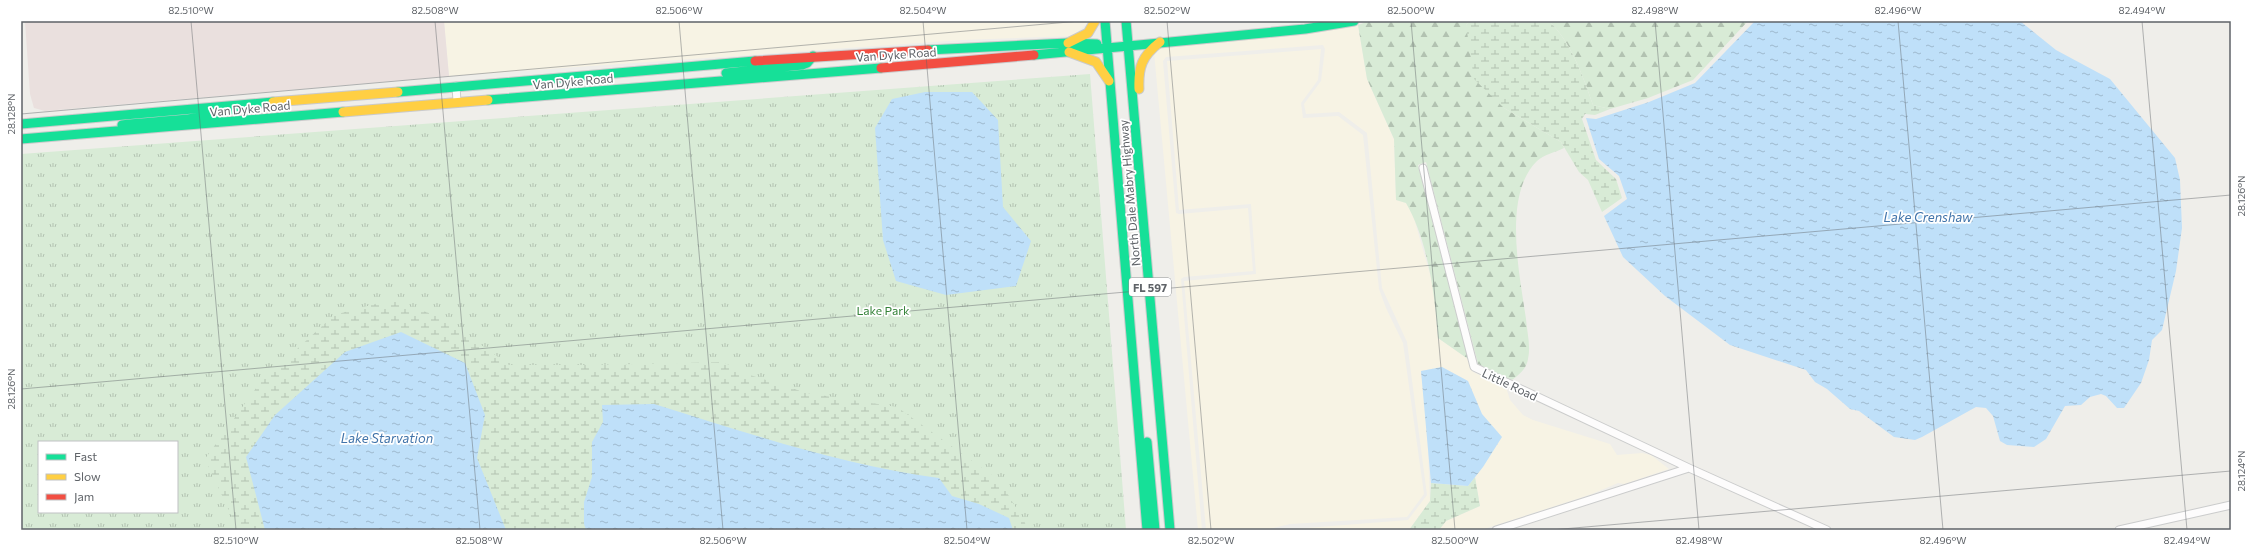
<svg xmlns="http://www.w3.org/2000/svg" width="2252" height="551" font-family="Commissioner,sans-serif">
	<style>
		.commercial { fill: #f7f3e4 }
		.medical { fill: #eae0de }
		.grass { fill: url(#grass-tufts); fill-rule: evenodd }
		.forest { fill: url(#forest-firs) }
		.wetland { fill: url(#wetland-marsh) }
		.water { fill: url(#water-ripples) }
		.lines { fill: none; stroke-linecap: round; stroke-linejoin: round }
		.street-casing { stroke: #cbcccc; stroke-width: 9 }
		.fast-casing { stroke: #cacacb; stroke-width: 11 }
		.slow-casing { stroke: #cacacb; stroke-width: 11 }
		.jam-casing { stroke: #cacacb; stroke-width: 11 }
		.street { stroke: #fdfcfc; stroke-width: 7 }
		.fast { stroke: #16e098; stroke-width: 9 }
		.slow { stroke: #ffcf43; stroke-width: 9 }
		.jam { stroke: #f24e42; stroke-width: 9 }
		.ticks { fill: none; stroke: #5f6368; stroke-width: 1; stroke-opacity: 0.45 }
		.labels { text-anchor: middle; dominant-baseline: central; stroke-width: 3.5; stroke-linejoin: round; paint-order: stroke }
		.shield { fill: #fff; stroke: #8f9295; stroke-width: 1 }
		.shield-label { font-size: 11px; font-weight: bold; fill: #5f6368 }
		.street-label { font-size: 12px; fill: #5f6368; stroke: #fff }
		.park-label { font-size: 12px; fill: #348238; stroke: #fff }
		.water-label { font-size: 13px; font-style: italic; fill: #4174aa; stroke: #fff }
		.neatline { fill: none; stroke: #5f6368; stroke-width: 1.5 }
		.ticks-label { font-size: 10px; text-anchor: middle; fill: #5f6368 }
	</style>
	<defs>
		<pattern id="grass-tufts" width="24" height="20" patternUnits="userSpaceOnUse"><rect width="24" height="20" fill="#d8ebd6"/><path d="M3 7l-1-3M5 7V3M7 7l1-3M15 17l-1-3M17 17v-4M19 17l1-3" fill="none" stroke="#b2c2b1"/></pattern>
		<pattern id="forest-firs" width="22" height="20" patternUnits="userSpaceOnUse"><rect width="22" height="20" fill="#d8ebd6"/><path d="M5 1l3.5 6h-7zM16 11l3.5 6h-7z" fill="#b2c2b1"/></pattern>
		<pattern id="wetland-marsh" width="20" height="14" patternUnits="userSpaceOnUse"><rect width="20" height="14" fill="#d8ebd6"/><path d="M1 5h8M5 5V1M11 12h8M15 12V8" fill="none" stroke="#b2c2b1"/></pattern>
		<pattern id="water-ripples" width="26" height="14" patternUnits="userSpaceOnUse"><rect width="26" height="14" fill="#bfe0f9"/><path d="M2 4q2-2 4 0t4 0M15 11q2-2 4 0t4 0" fill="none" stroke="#9eb9cd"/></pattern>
	</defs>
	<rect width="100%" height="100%" fill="#efeeea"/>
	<!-- commercial -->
	<path class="commercial" d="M444,21H1090L1073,36L962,40L449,76Z
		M1358,25L1367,79L1394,139L1396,200L1406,203L1413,215L1434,288L1438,338L1468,359L1473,372L1506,387L1510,400L1523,415L1533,420L1610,444L1617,455L1642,453L1651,455L1669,469L1624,484L1618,483L1592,494L1481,530H1439L1446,521L1480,506L1475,477L1501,437L1482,414L1468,381L1442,367L1421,371L1427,425L1430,501L1409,530H1281L1408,520L1427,495L1407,342L1382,288L1367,133L1339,112L1306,114L1304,104L1321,81L1325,49L1323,45L1166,57L1163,61L1176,213L1179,214L1248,208L1253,271L1184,277L1181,279L1202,530H1198L1154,52L1162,47L1302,34Z
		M1321,49L1318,80L1301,103L1303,118L1338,116L1363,135L1379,289L1386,308L1403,343L1424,494L1407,517L1290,524L1265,530H1206L1184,281L1256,274L1251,204L1179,210L1167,61Z"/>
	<!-- medical -->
	<path class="medical" d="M25,21H444L449,76L45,111L34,108L30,94Z"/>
	<!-- grass -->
	<path class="grass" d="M1090,74L1126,530H21V154ZM39,442H177V512H39Z"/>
	<!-- forest -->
	<path class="forest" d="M1369,21H1470L1466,25L1504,108L1561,142L1564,148C1556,152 1543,155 1537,161C1502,195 1520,276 1526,319C1527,332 1531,346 1528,359C1527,368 1519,375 1512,380L1478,364L1426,162L1418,165L1468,359L1438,338C1435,295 1428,241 1406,203L1396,200L1394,139L1367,79L1358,25Z
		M1549,21H1748L1693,80L1648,98L1610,109L1593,105C1583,76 1571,42 1549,21Z"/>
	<!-- wetland -->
	<path class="wetland" d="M1470,21H1549C1571,42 1583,76 1593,105L1610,109L1595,115L1585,114L1582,119L1596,160L1616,179L1622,198L1602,212L1588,180L1579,172L1561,142L1504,108L1474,79L1466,25Z
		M390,300L444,318L509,365H592L723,362L750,375L807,393L897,407L1000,481L1029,530H238L205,459L259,384L334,315Z
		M1475,477L1480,506L1446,521L1439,530H1409L1430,501L1431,483L1468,486Z"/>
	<!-- water -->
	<path class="water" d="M1755,21H2020L2056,50L2110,79L2175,158L2180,180L2182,228L2176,271L2162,330L2152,340L2149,360L2141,383L2124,408H2117L2106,396L2101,394L2090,397L2081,405L2065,406L2046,439L2034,447L2007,445L2000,441L1993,416L1986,408L1976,407L1922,437L1915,440L1894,437L1859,411L1850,409L1827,389L1815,382L1806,370L1730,345L1665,296L1623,257L1604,216L1627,199L1619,176L1599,159L1586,118L1596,119L1649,102L1695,83Z
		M925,92H972L998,120L1003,207L1031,241L1016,286L946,295L896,281L883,240L875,128L892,99Z
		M401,332L465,363L485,415L477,458L506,530H265L246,457L275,415L345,352Z
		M1442,367L1468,381L1482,414L1502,437L1483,467L1468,486L1431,483L1421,371Z
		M654,404C747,433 842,465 939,478L952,496L979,504L1009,518L1013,530H586L584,524V502L592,477V442L603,422L602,405Z"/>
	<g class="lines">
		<defs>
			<path id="street" d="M456,86L457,102
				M1423,168L1474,367L1689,468
				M1496,530L1689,468L1827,530
				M2119,530L2231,505"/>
			<path id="fast" d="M1105,21L1147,530
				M1126,21L1170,530
				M928,50L1068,43L1097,44
				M1034,55L1305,29L1354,21
				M726,73L802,65L807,63L813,56
				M398,92L755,61
				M488,100L881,68
				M21,124L273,102
				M122,125C155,120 210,122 238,106
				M21,139L343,112
				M1147,442L1155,530"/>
			<path id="slow" d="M1068,43L1088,33L1095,21
				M1069,52L1096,62L1109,81
				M1139,89C1138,67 1142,56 1160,42
				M273,102L398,92
				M343,112L488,100"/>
			<path id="jam" d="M755,61L928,50
				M881,68L1034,55"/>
		</defs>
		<!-- street casing -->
		<use href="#street" class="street-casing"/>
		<!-- fast casing -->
		<use href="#fast" class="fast-casing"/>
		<!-- slow casing -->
		<use href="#slow" class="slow-casing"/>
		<!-- jam casing -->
		<use href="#jam" class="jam-casing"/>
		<!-- street -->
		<use href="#street" class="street"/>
		<!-- fast -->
		<use href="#fast" class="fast"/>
		<!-- slow -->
		<use href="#slow" class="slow"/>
		<!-- jam -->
		<use href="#jam" class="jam"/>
	</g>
	<!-- ticks -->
	<path class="ticks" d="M191,21L236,530M435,21L480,530M679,21L723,530M923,21L967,530M1167,21L1211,530M1411,21L1455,530M1655,21L1699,530M1898,21L1943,530M2142,21L2187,530M21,114L1080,21M21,389L2231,195M1551,530L2231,471"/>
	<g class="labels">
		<!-- shield labels -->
		<rect class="shield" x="1129" y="278" width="42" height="18" rx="3"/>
		<g class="shield-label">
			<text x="1150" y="287">FL 597</text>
		</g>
		<!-- street labels -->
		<g class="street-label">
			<text transform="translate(896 54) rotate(-4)">Van Dyke Road</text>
			<text transform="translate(573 81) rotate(-5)">Van Dyke Road</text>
			<text transform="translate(250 108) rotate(-5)">Van Dyke Road</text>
			<text transform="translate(1129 193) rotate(-95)">North Dale Mabry Highway</text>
			<text transform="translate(1510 384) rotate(25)">Little Road</text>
		</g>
		<!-- park labels -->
		<g class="park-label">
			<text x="883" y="310">Lake Park</text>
		</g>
		<!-- water labels -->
		<g class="water-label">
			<text x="1928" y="217">Lake Crenshaw</text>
			<text x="387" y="438">Lake Starvation</text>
		</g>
	</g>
	<!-- border -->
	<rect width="2252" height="551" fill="none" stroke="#ffffff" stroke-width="44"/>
	<!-- legend -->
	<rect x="38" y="441" width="140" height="72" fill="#ffffff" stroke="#bfc1c3"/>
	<rect x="46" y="454" width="20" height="6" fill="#16e098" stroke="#bfc1c3"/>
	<text x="74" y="461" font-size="12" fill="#5f6368">Fast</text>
	<rect x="46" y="474" width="20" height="6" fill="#ffcf43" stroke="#bfc1c3"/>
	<text x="74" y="481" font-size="12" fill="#5f6368">Slow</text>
	<rect x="46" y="494" width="20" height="6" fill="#f24e42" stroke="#bfc1c3"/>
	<text x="74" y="501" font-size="12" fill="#5f6368">Jam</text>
	<rect x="22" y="22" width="2208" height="507" class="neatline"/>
	<g class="ticks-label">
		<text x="191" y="14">82.510°W</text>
		<text x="435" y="14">82.508°W</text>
		<text x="679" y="14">82.506°W</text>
		<text x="923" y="14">82.504°W</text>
		<text x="1167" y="14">82.502°W</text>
		<text x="1411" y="14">82.500°W</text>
		<text x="1655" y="14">82.498°W</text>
		<text x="1898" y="14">82.496°W</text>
		<text x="2142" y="14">82.494°W</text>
		<text transform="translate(11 114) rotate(-90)" y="4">28.128°N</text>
		<text transform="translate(2241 196) rotate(-90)" y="4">28.126°N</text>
		<text transform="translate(11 389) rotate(-90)" y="4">28.126°N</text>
		<text transform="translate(2241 471) rotate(-90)" y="4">28.124°N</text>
		<text x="236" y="544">82.510°W</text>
		<text x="479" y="544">82.508°W</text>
		<text x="723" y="544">82.506°W</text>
		<text x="967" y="544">82.504°W</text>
		<text x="1211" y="544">82.502°W</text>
		<text x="1455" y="544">82.500°W</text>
		<text x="1699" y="544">82.498°W</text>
		<text x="1943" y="544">82.496°W</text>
		<text x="2187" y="544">82.494°W</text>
	</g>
</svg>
